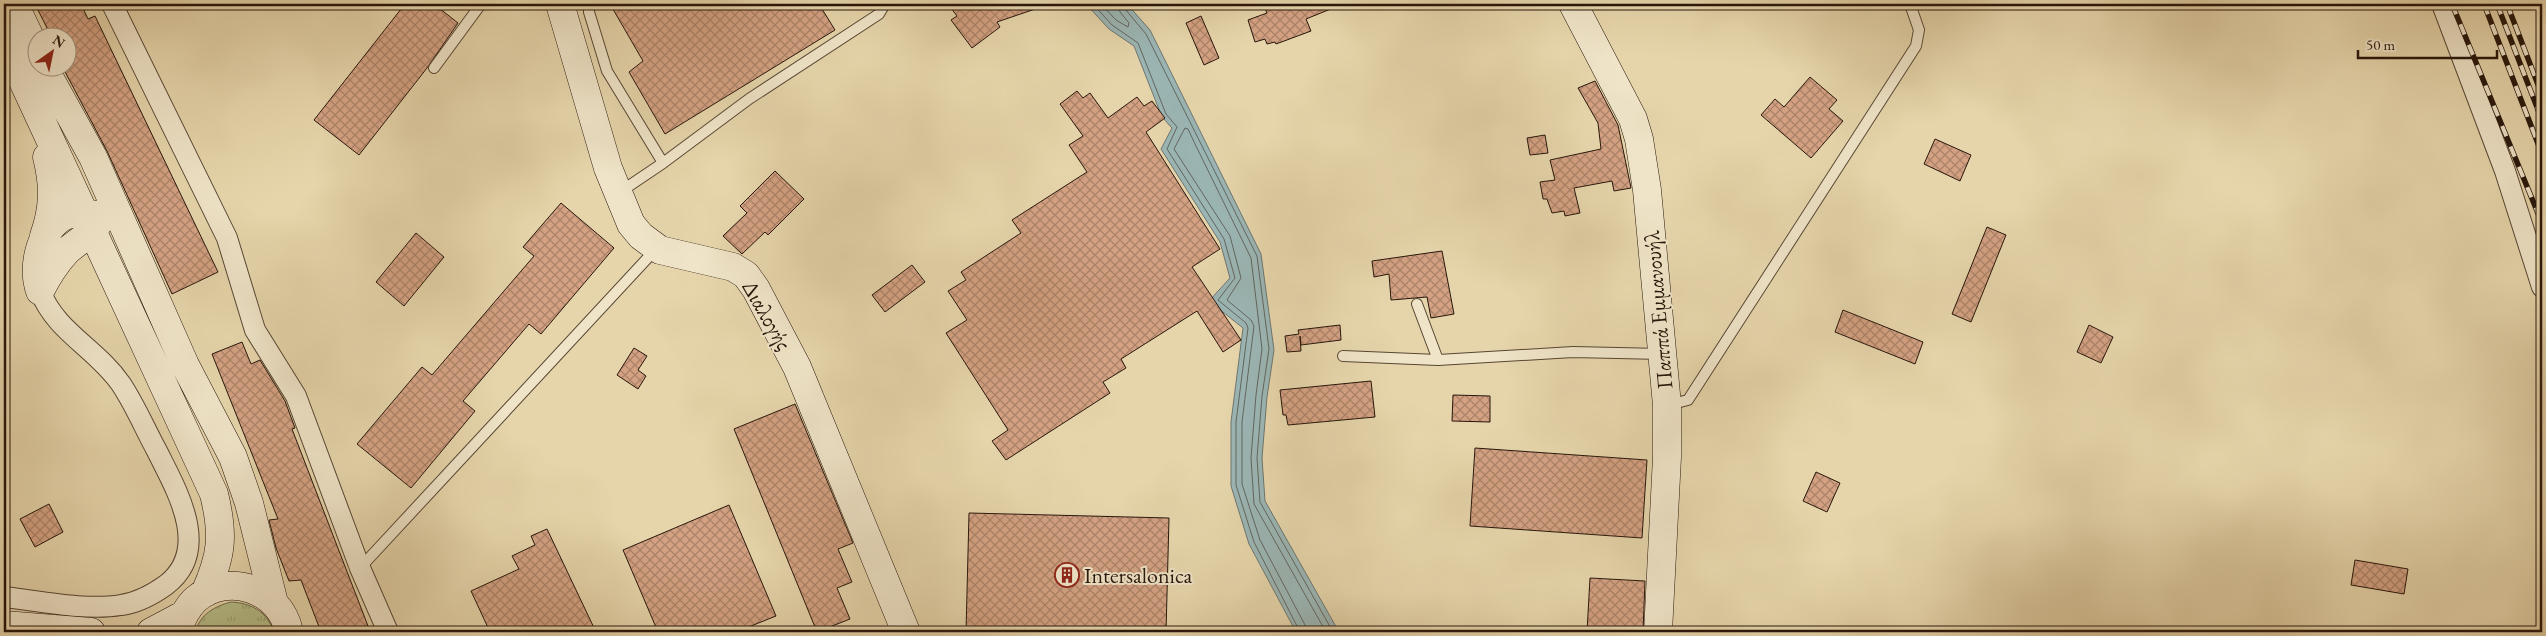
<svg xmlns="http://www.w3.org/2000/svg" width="2546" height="636" font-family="'EB Garamond',serif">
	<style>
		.grass { fill: url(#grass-tufts); stroke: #6e6a4a }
		.water { fill: #9bb6b5; stroke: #6d7671 }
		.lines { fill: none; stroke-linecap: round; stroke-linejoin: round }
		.shore { stroke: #616660; stroke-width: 1 }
		.building { fill: url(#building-cross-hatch); stroke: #27160b }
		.lane-casing { stroke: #574633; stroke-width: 12 }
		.street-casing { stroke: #574633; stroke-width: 22 }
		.secondary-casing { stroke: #27160b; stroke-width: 29 }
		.lane { stroke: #efe4c8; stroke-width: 10 }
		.street { stroke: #efe4c8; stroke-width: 20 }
		.secondary { stroke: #efe4c8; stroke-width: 28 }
		.rail-casing { stroke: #27160b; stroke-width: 5.5 }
		.rail { stroke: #efe4c8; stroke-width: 4; stroke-dasharray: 11; stroke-linecap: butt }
		.labels { text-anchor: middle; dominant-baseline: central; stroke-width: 4; stroke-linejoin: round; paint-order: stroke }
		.street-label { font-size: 22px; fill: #27160b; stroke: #efe4c8 }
		.poi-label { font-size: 22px; fill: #27160b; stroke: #efe4c8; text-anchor: start }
	</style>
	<defs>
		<pattern id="grass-tufts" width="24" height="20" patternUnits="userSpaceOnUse" patternTransform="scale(1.25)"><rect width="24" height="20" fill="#b6bd88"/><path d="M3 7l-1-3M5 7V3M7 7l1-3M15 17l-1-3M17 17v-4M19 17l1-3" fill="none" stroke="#9ca274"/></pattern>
		<pattern id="building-cross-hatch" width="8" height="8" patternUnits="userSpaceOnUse" patternTransform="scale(1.25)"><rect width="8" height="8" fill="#d4a283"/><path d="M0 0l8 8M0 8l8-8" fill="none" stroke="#ac8369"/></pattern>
	</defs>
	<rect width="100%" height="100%" fill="#e6d5ab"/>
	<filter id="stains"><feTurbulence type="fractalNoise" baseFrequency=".004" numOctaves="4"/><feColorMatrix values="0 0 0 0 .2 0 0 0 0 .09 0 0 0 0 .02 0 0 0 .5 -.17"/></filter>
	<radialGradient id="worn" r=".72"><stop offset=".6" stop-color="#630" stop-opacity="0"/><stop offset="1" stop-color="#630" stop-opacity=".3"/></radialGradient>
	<!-- grass -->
	<path class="grass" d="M231,602C252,603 267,612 274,632H195C201,614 213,607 231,602Z"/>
	<!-- water -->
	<path class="water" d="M1086,4H1127L1150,30L1261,254L1274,350L1267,397L1262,458L1265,501L1339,632H1296L1249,544L1231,486V422L1243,328L1209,301L1230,278L1220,242L1161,149L1172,128L1162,117L1134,46L1109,29Z"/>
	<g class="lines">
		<!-- shore -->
		<path class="shore" d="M1093,4L1112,25L1138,43L1166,114L1177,127L1167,149L1224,239L1235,278L1218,300L1246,323L1248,328L1236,422V485L1254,542L1300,632
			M1101,4L1116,20L1128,27L1129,23L1120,12L1118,4
			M1124,4L1125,9L1146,34L1257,256L1269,349L1262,396L1257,458L1260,502L1333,632
			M1306,632L1305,625L1260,540L1242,484V422L1254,326L1251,320L1227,300L1241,278L1230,236L1174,149L1185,128L1188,129L1196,146L1251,258L1262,349L1256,395L1251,458L1254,504L1326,632"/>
	</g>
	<!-- building -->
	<path class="building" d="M35,4H81L88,19L95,16L218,272L172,294L107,151L63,68H68V38H52Z
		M405,4H434L458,23L427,68L359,155L314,120Z
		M610,4H819L835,30L665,134L629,72L643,61Z
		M948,4H1043L1044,6L997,22L1000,27L972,48L951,20L957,16Z
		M1263,4H1343L1306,19L1311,31L1276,44L1275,42L1267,44L1265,39L1255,42L1248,20L1267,13Z
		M1201,16L1219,58L1204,65L1186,23Z
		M1810,77L1837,100L1829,109L1843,121L1811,158L1761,115L1775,99L1784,107Z
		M1595,81L1618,125L1631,188L1614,191L1612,181L1574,188L1580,213L1565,216L1564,211L1552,213L1547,199H1543L1540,182L1555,180L1550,160L1601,149L1598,123L1578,88Z
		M1077,91L1083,98L1090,93L1108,118L1137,97L1144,106L1152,101L1165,118L1146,132L1220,249L1192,267L1241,340L1223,352L1197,311L1121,359L1126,368L1103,382L1110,393L1006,460L992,441L1008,430L946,333L967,320L948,291L966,280L961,272L1021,233L1012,220L1087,172L1069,145L1083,136L1060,104Z
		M1545,135L1548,153L1530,155L1527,138Z
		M1935,139L1971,155L1960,181L1924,164Z
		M775,171L804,199L768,235L765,232L742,254L723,236L747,213L740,206Z
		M561,203L614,248L541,334L529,324L463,401L475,411L411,488L357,444L422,367L432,375L534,256L523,247Z
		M1987,227L2006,235L1971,322L1952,314Z
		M416,233L444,257L404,306L376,282Z
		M1442,251L1454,314L1431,318L1427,297L1391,300L1389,274L1374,277L1372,261Z
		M912,265L925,282L885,312L872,295Z
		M1843,310L1923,342L1915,364L1835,332Z
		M1340,325L1341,340L1301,345L1300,336L1301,351L1287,352L1285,336L1299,334L1298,330Z
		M2089,325L2113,337L2101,363L2077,352Z
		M242,342L251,364L260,360L285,401L295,428L292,429L368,626L351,632H321L301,580L289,581L276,548L269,520L278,519L212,354Z
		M634,348L647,356L638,370L646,376L638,389L617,375Z
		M1371,381L1375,417L1288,425L1286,415H1283L1280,390Z
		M1453,395L1490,396V422L1452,421Z
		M795,404L853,543L838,549L852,582L837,588L850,619L817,632L734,429Z
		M1475,448L1647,460L1642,538L1470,526Z
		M1816,472L1840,483L1827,512L1803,501Z
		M49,504L63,532L35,547L20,519Z
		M729,505L776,616L736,632H658L623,550Z
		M969,513L1169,518L1166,632H966Z
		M547,529L596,632H490L471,591L519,569L512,556L535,545L531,536Z
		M2355,560L2408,569L2404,594L2351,585Z
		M1590,578L1645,581L1643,632H1587Z"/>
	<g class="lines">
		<defs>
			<path id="lane" d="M589,4V12L607,71L663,163
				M434,68L481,4
				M620,192L663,163L749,99L879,14L885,4
				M1417,304L1438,360
				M1343,356L1438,360L1573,352L1662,354
				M1668,405L1688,400L1916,46L1919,30L1910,4
				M360,568L656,249"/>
			<path id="street" d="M112,4L227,238L255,330L296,396L360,568L388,632
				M2442,4L2505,171L2542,287
				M4,597C40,601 86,611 121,605C137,603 152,595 166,585C212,550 177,491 157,451C145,429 135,405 121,384C96,348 56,332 40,291"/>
			<path id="secondary" d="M14,4L38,54
				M560,4L608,168L631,224L641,236L660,250L733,267L746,275L756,289L797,367L906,632
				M1573,4L1633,119L1639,139L1647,190L1667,405V457L1658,632
				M4,40L214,494C224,535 222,555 205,593
				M44,68L93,157L185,365L233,457L249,503L274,603
				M44,236C54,208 54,185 47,157
				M40,291C32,268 39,236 58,220C69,211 87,213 99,215
				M40,291C47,277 55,264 66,252C78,240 95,234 101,217
				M4,625L91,632
				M151,632L183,615
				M177,632C181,620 186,608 196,599C229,571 281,590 289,632"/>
		</defs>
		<!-- lane casing -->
		<use href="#lane" class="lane-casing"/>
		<!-- street casing -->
		<use href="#street" class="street-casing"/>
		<!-- secondary casing -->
		<use href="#secondary" class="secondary-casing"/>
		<!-- lane -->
		<use href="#lane" class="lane"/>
		<!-- street -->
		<use href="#street" class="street"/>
		<!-- secondary -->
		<use href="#secondary" class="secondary"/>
		<defs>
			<path id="rail" d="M2452,4L2542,223
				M2484,4L2542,154
				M2497,4L2542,120
				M2507,4L2542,95"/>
		</defs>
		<!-- rail casing -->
		<use href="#rail" class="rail-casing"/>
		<!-- rail -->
		<use href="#rail" class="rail"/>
	</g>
	<!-- icons -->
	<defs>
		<symbol id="building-ring" viewBox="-11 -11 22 22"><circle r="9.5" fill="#efe4c8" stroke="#8f2418" stroke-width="1.5"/><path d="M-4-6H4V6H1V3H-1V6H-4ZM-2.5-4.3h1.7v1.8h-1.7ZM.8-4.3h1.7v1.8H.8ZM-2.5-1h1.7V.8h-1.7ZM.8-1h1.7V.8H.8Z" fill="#8f2418"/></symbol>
	</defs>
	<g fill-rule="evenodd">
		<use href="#building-ring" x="1053" y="561" width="28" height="28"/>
	</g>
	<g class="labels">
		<!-- street labels -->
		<g class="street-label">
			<text transform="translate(1658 310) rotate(-95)">Παππά Εμμανουήλ</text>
			<text transform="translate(767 315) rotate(60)">Διαλογής</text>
		</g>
		<!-- poi labels -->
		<g class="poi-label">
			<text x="1084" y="575">Intersalonica</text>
		</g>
	</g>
	<!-- margin -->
	<rect width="2546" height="636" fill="none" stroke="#e6d5ab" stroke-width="20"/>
	<rect x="5" y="5" width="2536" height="626" fill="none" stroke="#27160b" stroke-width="2.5"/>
	<rect x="10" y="10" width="2526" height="616" fill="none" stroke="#27160b"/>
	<!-- north arrow -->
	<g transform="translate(52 52) rotate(33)"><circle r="24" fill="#efe4c8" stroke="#9f927c"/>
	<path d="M0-4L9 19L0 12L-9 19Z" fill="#8f2418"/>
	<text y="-8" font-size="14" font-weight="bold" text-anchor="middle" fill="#27160b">N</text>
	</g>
	<!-- scale -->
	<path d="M2358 50v8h139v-8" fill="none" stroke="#27160b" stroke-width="2.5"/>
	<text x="2366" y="50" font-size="15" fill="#27160b" stroke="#efe4c8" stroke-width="4" paint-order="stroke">50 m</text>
	<rect width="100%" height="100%" filter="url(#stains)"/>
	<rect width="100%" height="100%" fill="url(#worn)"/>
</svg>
